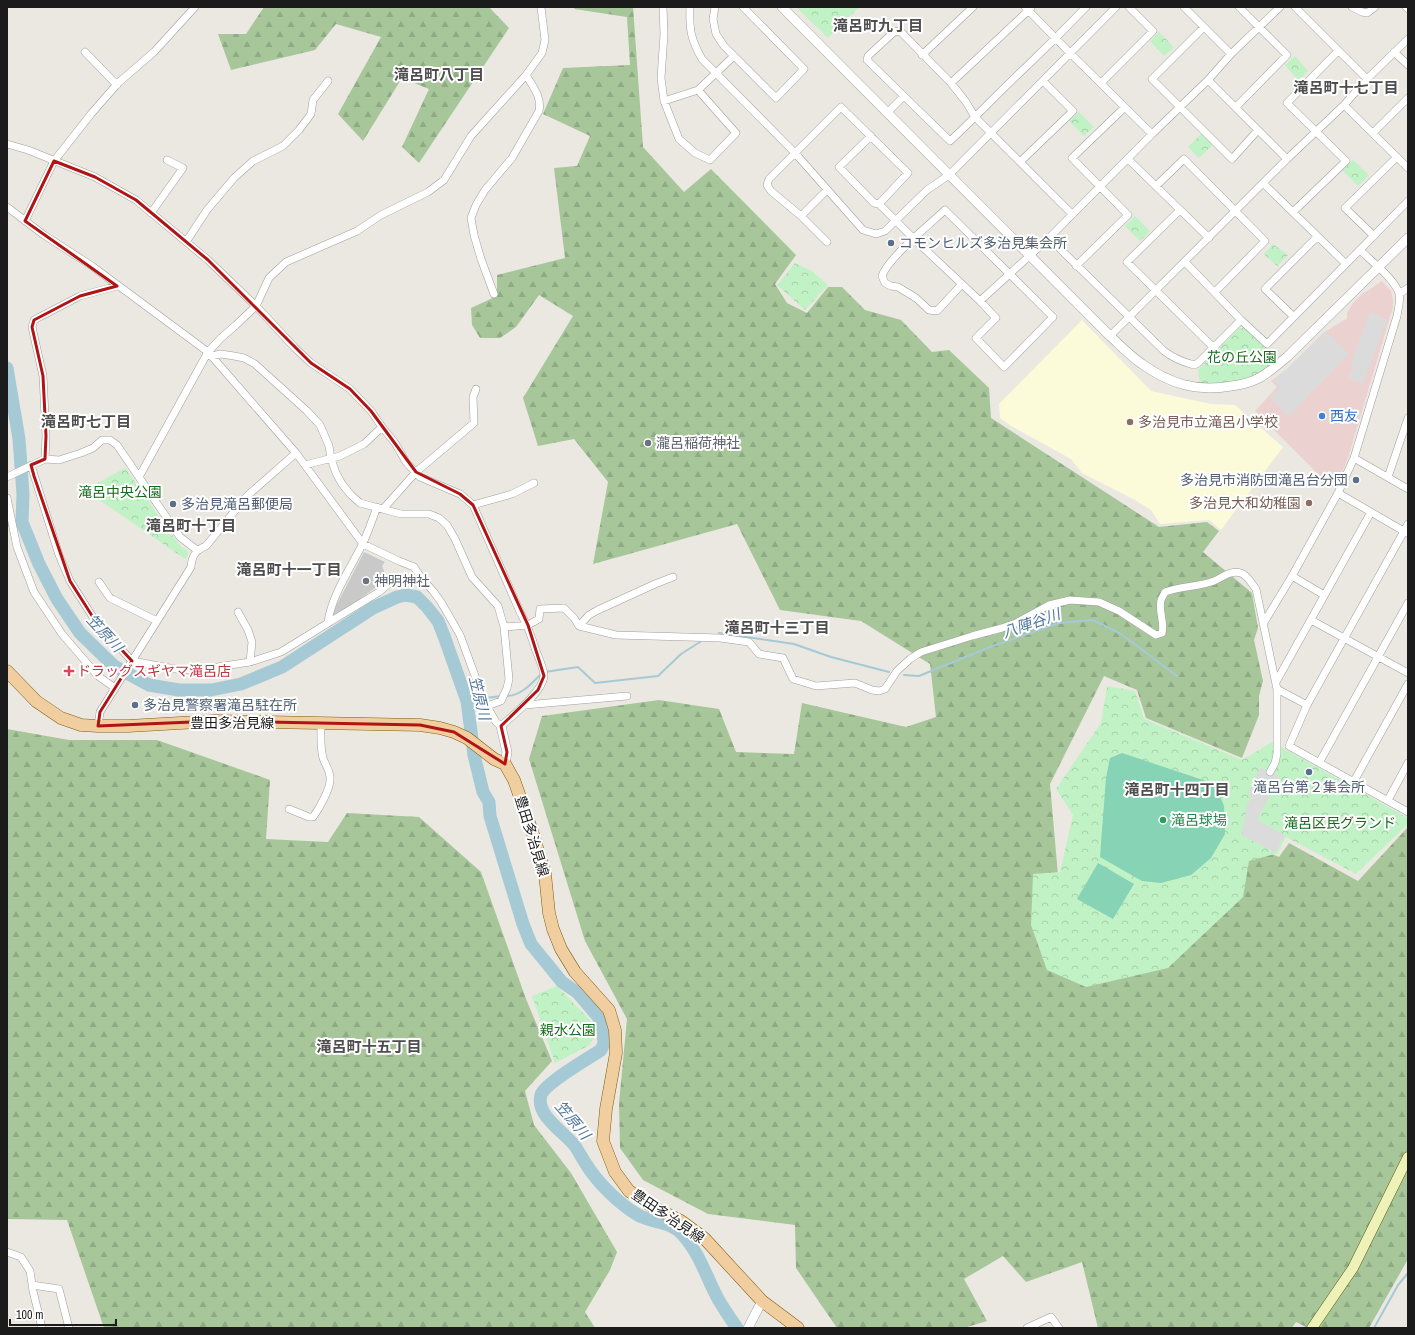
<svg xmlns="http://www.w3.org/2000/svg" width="1415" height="1335" font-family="'Archivo Narrow','Noto Sans JP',sans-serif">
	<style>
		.commercial { fill: #ebd2d1 }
		.education { fill: #fbfbda }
		.religious { fill: #c9c9c9 }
		.forest { fill: url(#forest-firs) }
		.park { fill: url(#park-crowns) }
		.pitch { fill: #86d3b5 }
		.parking { fill: #dbdbdb }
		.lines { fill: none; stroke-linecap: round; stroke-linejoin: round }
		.stream { stroke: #a5cad5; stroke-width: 2 }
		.river { stroke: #a5cad5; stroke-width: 13 }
		.minor-casing { stroke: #9f9f9f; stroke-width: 8 }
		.tertiary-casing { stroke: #9f9f9f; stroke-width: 10 }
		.secondary-casing { stroke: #5b640f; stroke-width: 11 }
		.primary-casing { stroke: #825c0f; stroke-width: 13 }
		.minor { stroke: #fff; stroke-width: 7 }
		.tertiary { stroke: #fff; stroke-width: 9 }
		.secondary { stroke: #eff2b8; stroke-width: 10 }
		.primary { stroke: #f1cea0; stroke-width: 12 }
		.marked { fill: none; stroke: #b11414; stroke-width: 3; stroke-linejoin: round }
		.service-dot { fill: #5c6f8a; stroke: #fff; stroke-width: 1.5 }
		.shop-dot { fill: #3f7fe0; stroke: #fff; stroke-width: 1.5 }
		.education-dot { fill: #8d6e63; stroke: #fff; stroke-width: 1.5 }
		.worship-dot { fill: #6b7280; stroke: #fff; stroke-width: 1.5 }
		.health-dot { fill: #e0444e; stroke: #fff; stroke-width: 1.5 }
		.leisure-dot { fill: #2e9e5b; stroke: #fff; stroke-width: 1.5 }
		.labels { text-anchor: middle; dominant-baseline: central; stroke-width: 4; stroke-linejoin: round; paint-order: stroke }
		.service-label { font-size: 14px; fill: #4e5e75; stroke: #fff; text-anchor: start }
		.park-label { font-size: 14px; fill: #166b1d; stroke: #fff }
		.shop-label { font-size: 14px; fill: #366cbe; stroke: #fff; text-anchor: start }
		.education-label { font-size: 14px; fill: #785e54; stroke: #fff; text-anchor: start }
		.worship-label { font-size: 14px; fill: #5b616d; stroke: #fff; text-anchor: start }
		.health-label { font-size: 14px; fill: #be3a42; stroke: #fff; text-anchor: start }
		.street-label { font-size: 14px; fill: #1b1b1b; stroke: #fff }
		.leisure-label { font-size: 14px; fill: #27864d; stroke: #fff; text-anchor: start }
		.neighbourhood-label { font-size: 15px; font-weight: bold; fill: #4e4e4e; stroke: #fff }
		.water-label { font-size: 15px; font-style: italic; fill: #52789f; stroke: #fff }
	</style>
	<defs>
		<pattern id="forest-firs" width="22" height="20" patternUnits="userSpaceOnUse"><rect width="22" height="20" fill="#a7c69a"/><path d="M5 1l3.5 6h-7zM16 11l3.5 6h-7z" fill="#8faa84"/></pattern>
		<pattern id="park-crowns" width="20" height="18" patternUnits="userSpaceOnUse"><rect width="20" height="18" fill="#c1f2c5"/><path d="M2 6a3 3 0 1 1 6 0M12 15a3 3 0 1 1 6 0" fill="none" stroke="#a5cfa9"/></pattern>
	</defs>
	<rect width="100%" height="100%" fill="#ebe8e1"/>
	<!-- commercial -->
	<path class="commercial" d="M1382,281L1391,291L1393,299V307L1349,455L1344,468L1334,487H1331L1255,411L1277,387L1271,381L1288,368L1323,333L1344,320L1347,319V313L1353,303L1363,293L1369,290Z"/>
	<!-- education -->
	<path class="education" d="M1082,320L1151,391L1211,404L1235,405L1283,447L1221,530L1209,520L1160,524L1151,510L1135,500L1082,473L1071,459L1011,426L1000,418L999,404Z"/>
	<!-- religious -->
	<path class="religious" d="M364,552L385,562L382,566L386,576L379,585L361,598L344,612L338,615L332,614Z"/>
	<!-- forest -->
	<path class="forest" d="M264,7H489L509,28L419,163L402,147L429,89L402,78L363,141L338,114L381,37L336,24L315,50L231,70L218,34H246Z
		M576,7H633L643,147L684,192L711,169L796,255L775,284L787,303L807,313L828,287H842L865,310L901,320L932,352L949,350L989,388L991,418L1159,527L1207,522L1219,531L1203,552L1252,593L1258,628L1254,640L1263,681L1259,696V715L1242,758L1146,718L1137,690L1104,676L1050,784L1060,898L1252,845L1279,857L1289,843L1358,881L1408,827V1259L1369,1328H1308L1296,1322L1292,1328H1098L1082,1262L1026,1282L1003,1256L964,1279L987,1321L964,1328H837L796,1268L795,1225L708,1214L643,1180L620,1148L619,1103L627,1019L585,941L529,759L542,716L659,700L719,709L736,752L794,754L802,703L906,727L936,717L930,664L861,621L780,610L737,524L593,564L608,482L574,439L538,446L523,398L573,316L539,295L516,327L500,338H480L472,325L471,308L497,296V275L565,258L554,168L577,166L590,136L543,114L563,68L630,65L627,17L574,9Z
		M7,729L69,740H157L270,780L266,839L328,842L347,813L419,817L481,872L526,999L552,1061L525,1091L534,1125L571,1173L617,1252L610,1270L585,1312L595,1328H104L67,1220L7,1219Z"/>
	<!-- park -->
	<path class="park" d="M796,7H859L828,38Z
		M1159,32L1174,47L1164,56L1150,41Z
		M1295,56L1308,71L1298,80L1285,65Z
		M1079,112L1094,127L1084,136L1069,121Z
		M1203,132L1215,143L1199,158L1188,147Z
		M1353,160L1369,175L1358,186L1342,170Z
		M1135,216L1150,231L1140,241L1125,226Z
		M1273,244L1288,255L1277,266L1264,254Z
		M795,263L812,271L828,285L805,310L777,285Z
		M1239,328H1245L1277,360C1251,382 1233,383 1200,385L1198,370Z
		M125,468L174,538L181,547L187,550L188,555L185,559L85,490Z
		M1107,686L1135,691L1144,719L1242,760L1272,742L1408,818V824L1356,874L1286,837L1278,853L1249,861L1243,897L1168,968L1086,987L1047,970L1031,925L1033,874L1060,872L1073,815L1056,789L1101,723Z
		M557,986L590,1020L595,1033L590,1045L555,1063L532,996Z"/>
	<!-- pitch -->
	<path class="pitch" d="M1122,753L1215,784L1224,806L1225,834L1211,858L1191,875L1161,883L1142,881L1100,857L1106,778L1110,758Z
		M1098,863L1134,884L1113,919L1077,899Z"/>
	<!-- parking -->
	<path class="parking" d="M1370,312L1387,319L1363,384L1348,378L1354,364L1351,363Z
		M1326,331L1349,354L1289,416L1270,398L1280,387L1273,380L1288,368Z
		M1260,768L1280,776L1257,820L1285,835L1275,853L1242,835L1247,805L1252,797L1248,794Z"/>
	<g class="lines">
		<!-- stream -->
		<path class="stream" d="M7,526L22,522
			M719,633L794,644L831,657L889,672
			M545,672L578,667L595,683L658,676L681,654L700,642
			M904,675L919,676L990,647L1059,623L1093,620L1121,634L1177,676
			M506,696C521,696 531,684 541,674
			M486,698L501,696
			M467,701L481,699
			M1374,1328L1398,1285L1408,1273"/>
		<!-- river -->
		<path class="river" d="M7,368L19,439L23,494L22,522L39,564L57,599L80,633L114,666L149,685L179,690H211L241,684L282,667L373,608L397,597L406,595L417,597L427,607L438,621L444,636L467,701L474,755L483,792L489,802L490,816L523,924L531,944L562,982L578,993L600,1019L603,1033L604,1043L601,1050C589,1058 545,1083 541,1095C535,1115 564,1132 575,1146C579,1152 582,1158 586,1164C597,1182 619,1204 638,1215C652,1223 671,1221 682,1234C699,1252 706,1276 717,1297C723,1308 730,1318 737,1328"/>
		<defs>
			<path id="minor" d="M663,7L664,34L661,78L664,101L679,139L695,153L710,160L736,133L698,90L734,56
				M690,7C689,29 691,40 702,59L795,153L863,230L876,234L885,231L927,190L949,175L1116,7
				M715,7L713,19L716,34L724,46L776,98L804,69L743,7
				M1025,7L1070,53L1152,134
				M1184,7L1231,54
				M1295,7L1367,79
				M1352,7L1362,12L1367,13L1375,7
				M1406,7L1408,9
				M1204,27L1152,79L1232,159L1258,130
				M85,52L117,85
				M1394,52L1408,65
				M922,55L973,7
				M1208,80L1287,159
				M951,83L1031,8
				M1101,83L1153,31L1129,7
				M664,101L698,90
				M1344,105L1408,168
				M1236,107L1287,55L1239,7
				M887,113L904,96
				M1373,133L1408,98
				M7,144L28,150L95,177L136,200L208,260L256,306L295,348L311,363L350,389L371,411L382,427L395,443L406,462L420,477L460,494L473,505L521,614C528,626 532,638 536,651C539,658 543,667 544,675C544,691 512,716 501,726L496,722L485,703L460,635L441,602L433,591L422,579L414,567L399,561L363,544L296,453L208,352L92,266L44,235L7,207
				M1128,159L1209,238
				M1020,162L1073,111L1043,81
				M1263,183L1346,264
				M1156,186L1184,159L1265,241L1215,292
				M879,204L914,239L980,301L1049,238L1152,134L1208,80L1231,54L1280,7
				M1180,210L1127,262L1214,348
				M1293,212L1346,161L1287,103L1338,51
				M151,213L183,168L167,160
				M1072,214L975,117L966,102L951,83L900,31L894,32L868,56L867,60L950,141C977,116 1001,90 1027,66C1048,46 1067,27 1086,7
				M801,216L827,190
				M25,221L54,161L91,114L118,83L154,52L195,7
				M1374,236L1345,208L1397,157
				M1049,238L1164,351C1173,358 1183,362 1194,365L1198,363L1241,320
				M186,242L207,210L234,178L253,161L283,146L299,130L311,114L313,100L328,81
				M827,242L801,216L771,191L767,185L769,179L841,107L908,173L879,204L874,203L839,167L871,136
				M1185,262L1241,320L1267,344L1408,201
				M1076,266L1128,215L1072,158L1124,108
				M962,284L937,311L929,310L916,298L898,287L891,286L885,283L882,276C888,258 930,224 945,210L1053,317L1004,367L976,338L996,318L980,301
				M494,294L481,259L474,235L471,218L476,205L485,190L512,158L539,111C542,97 533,87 526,75
				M1399,294L1408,288
				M1293,316L1265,289L1317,237
				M1110,336L1287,159L1344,105L1367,79L1408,39
				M211,356L221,354L234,356L244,358L255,364L307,411L320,425L329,446L331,459L336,473L342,484L351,495L360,503L401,514H429L439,518L447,525L455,539L472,577L498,606L504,627L509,679L507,688L501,701L487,706
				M1354,458L1408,489
				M45,459L46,436L43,376L32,327L34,320L80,296L117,286
				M31,465L59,555L70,581L96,622L132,661L175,669L198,670L250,662L281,652L328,623C330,599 351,567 362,545C368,533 372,520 377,507
				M305,465L340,456L364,444L382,427
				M7,477L45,459L59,460L81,453L93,448L102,440H110L117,445L180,537L197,550
				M139,477L208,352L221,338L236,325L256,306L269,278L286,262L357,231L381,215L428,192L444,180L471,136L526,75L542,53L545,40L541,7
				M1388,477L1408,418
				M1338,493L1407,533
				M7,498L17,547L34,592L62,634L98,676L115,688
				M473,505L512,494L534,483
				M383,509L416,472L474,423L473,397L476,389
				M1408,524L1307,705L1289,746L1408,812
				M1292,576L1324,595
				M99,582L110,598L157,621
				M238,612L248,630L252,642L250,662
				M1311,620L1408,673
				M328,623L379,592L392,581L413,582L422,579
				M1263,624L1292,576L1338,493L1354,458L1397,316C1398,309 1401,301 1399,294C1396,280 1371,261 1360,250
				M579,626L589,615L598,610L655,584L673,577
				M504,627L528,625L539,619L540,609L564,608L574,618L579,626L616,635L720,638L749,642L759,654L783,658L793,679L816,686L855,683L872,690L879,691L885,689L897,671L910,659L921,652L972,636L1002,628L1016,623L1049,605L1070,600L1099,602L1119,611L1156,635L1162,633C1165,622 1158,611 1161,600C1162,598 1164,594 1165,592C1181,586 1199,587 1214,581C1223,577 1231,570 1241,573C1248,576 1252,584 1256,589L1277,689V754L1275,763L1270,772
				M1276,682L1371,512
				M1277,689L1307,705
				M525,705L627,696
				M98,726L100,712L191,567C192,555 196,550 206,546L247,496L296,453
				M1319,763L1408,603
				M1354,781L1408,684
				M1388,800L1408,763
				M289,809L309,817H313C319,809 331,788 330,778C330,771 325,764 323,758C320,747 321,735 321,724
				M7,1252L21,1257L30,1271L33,1291L42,1328
				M32,1285L59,1289L69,1328
				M1027,1328L1051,1317L1059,1328"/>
			<path id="tertiary" d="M782,7L1110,336C1120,345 1130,356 1142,364C1170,384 1197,392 1231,386C1240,385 1249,383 1257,379C1268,374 1278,364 1287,357L1408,238
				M501,726L507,752L505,764
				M748,1328L762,1301"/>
			<path id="secondary" d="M1312,1328L1353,1268L1408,1157"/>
			<path id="primary" d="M7,671L36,701L61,718L81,725L98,726H128L215,721L420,725L440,728L454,732L467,738L494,759L505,764L514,780L533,834L545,874L549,913L553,929L561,949L575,972L609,1010L615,1030L616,1053L606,1109L603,1141L615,1172L629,1191L655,1208L681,1221L704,1238L762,1301L798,1328"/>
		</defs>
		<!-- minor casing -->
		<use href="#minor" class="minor-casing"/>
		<!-- tertiary casing -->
		<use href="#tertiary" class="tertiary-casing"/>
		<!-- secondary casing -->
		<use href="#secondary" class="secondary-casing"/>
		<!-- primary casing -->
		<use href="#primary" class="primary-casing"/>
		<!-- minor -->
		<use href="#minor" class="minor"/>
		<!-- tertiary -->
		<use href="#tertiary" class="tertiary"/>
		<!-- secondary -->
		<use href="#secondary" class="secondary"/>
		<!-- primary -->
		<use href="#primary" class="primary"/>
	</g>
	<!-- marked area -->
	<path class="marked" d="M54,161L95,177L136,200L208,260L311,363L350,389L371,411L416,472L460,494L473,505L528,625L544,676L538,690L501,726L507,752L505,764L454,732L420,725L215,721L98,726L100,712L132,661L96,622L70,581L34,476L31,465L45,459L46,436L43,376L32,327L34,320L80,296L117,286L25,221Z"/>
	<!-- markers -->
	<g class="service-dot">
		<circle cx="891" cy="243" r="4"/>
		<circle cx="1356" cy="480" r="4"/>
		<circle cx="173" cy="504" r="4"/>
		<circle cx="135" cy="705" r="4"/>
		<circle cx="1309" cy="772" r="4"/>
	</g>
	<circle class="shop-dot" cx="1322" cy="416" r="4"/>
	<g class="education-dot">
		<circle cx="1130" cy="422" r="4"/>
		<circle cx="1309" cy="503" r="4"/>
	</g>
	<g class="worship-dot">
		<circle cx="648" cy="443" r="4"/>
		<circle cx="366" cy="581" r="4"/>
	</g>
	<path class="health-dot" d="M67 665h4v4h4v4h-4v4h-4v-4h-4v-4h4z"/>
	<circle class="leisure-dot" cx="1163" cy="820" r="4"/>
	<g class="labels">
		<!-- service labels -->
		<g class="service-label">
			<text x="899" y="243">コモンヒルズ多治見集会所</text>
			<text x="1348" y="480" text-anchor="end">多治見市消防団滝呂台分団</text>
			<text x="181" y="504">多治見滝呂郵便局</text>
			<text x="143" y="705">多治見警察署滝呂駐在所</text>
			<text x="1309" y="787" text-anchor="middle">滝呂台第２集会所</text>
		</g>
		<!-- park labels -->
		<g class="park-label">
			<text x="1242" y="357">花の丘公園</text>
			<text x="120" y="492">滝呂中央公園</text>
			<text x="1340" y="823">滝呂区民グランド</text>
			<text x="568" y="1030">親水公園</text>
		</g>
		<!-- shop labels -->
		<g class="shop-label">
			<text x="1330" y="416">西友</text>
		</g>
		<!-- education labels -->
		<g class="education-label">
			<text x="1138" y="422">多治見市立滝呂小学校</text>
			<text x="1301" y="503" text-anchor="end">多治見大和幼稚園</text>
		</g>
		<!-- worship labels -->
		<g class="worship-label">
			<text x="656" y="443">瀧呂稲荷神社</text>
			<text x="374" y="581">神明神社</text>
		</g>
		<!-- health labels -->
		<g class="health-label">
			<text x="77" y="671">ドラッグスギヤマ滝呂店</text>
		</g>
		<!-- street labels -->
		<g class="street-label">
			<text x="232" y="723">豊田多治見線</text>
			<text transform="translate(532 836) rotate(73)">豊田多治見線</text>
			<text transform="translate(668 1216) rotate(34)">豊田多治見線</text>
		</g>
		<!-- leisure labels -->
		<g class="leisure-label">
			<text x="1171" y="820">滝呂球場</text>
		</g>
		<!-- neighbourhood labels -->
		<g class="neighbourhood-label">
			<text x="878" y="25">滝呂町九丁目</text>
			<text x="439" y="74">滝呂町八丁目</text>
			<text x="1346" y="87">滝呂町十七丁目</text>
			<text x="86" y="421">滝呂町七丁目</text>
			<text x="191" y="525">滝呂町十丁目</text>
			<text x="289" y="569">滝呂町十一丁目</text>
			<text x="777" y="627">滝呂町十三丁目</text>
			<text x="1177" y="789">滝呂町十四丁目</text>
			<text x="369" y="1046">滝呂町十五丁目</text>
		</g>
		<!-- water labels -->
		<g class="water-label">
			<text transform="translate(1031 623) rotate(-19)">八陣谷川</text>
			<text transform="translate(105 633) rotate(47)">笠原川</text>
			<text transform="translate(480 698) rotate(76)">笠原川</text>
			<text transform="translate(573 1120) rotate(50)">笠原川</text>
		</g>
	</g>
	<!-- border -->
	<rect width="1415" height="1335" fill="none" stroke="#1b1b1b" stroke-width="16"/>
	<!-- scale -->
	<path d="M10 1319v6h106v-6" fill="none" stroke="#1b1b1b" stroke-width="2"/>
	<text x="16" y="1319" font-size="12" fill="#1b1b1b" stroke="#ffffff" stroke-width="3" paint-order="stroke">100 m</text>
</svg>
